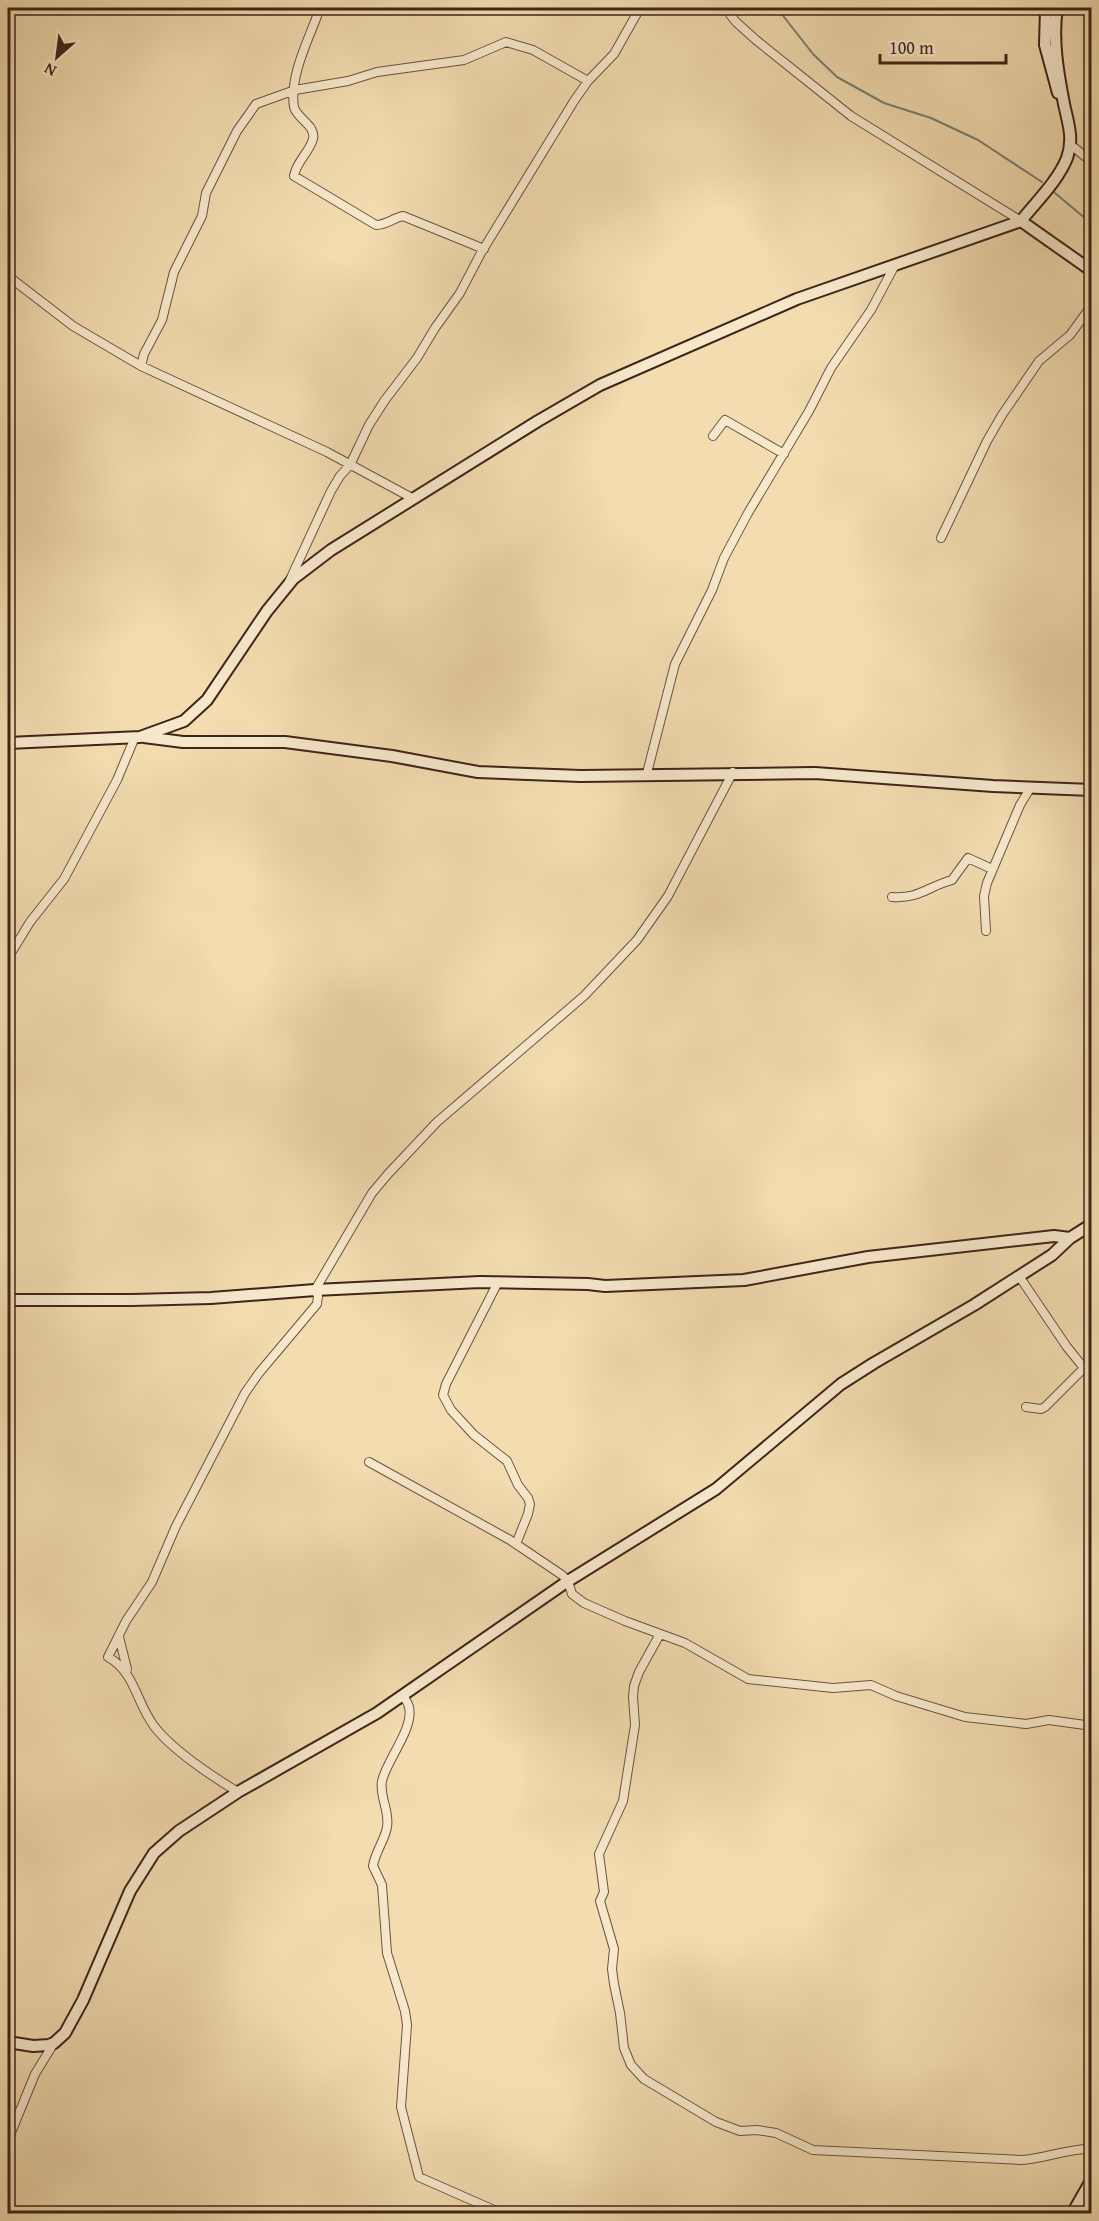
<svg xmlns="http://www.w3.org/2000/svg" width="1099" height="2221" font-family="'Gentium Book Plus',serif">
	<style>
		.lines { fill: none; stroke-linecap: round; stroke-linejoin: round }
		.stream { stroke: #767f71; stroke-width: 2 }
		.street-casing { stroke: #6c523f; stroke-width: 10 }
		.secondary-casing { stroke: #3f2419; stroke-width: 14 }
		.street { stroke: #f7e8cc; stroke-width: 8 }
		.secondary { stroke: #f7e8cc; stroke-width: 10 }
	</style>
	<rect width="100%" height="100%" fill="#f2dcb0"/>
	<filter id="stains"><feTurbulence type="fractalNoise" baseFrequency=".00333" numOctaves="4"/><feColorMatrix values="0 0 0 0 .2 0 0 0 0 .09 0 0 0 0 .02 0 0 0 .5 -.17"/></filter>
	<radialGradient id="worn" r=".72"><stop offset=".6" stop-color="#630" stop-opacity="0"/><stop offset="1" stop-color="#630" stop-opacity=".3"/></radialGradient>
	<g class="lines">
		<!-- stream -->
		<path class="stream" d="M777,8L813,54L837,77L884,103L931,118L978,140L1042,182
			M1055,193L1092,224"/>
		<defs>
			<path id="street" d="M320,8C310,37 289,75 294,107C297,119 316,125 313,139C309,153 296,162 294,176L376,225C387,225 393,218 403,216L484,249
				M725,8L736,22L756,40L851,116L1021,221
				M1071,145L1092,162
				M8,276L73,326L141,366L327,452L412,498
				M141,366L144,354L162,320L174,272L202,216L206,193L237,131L256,104L295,90L348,81L377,72L464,60L506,42L533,50L588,81
				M713,436L725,420L784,454
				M941,538L987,441L1002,415L1039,361L1070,335L1092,305
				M289,582L331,491L340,476L350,465L369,425L385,400L417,358L435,328L460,293L481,253L574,101L588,81L614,54L640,8
				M647,773L675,664L712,590L724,558L748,513L809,411L831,368L871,310L895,265
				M892,897C919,899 927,887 952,880L968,858L992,869
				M986,931L984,896L987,883L1020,805L1031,787
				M8,958L30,922L64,879L117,780L135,737
				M1019,1276L1067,1347L1084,1368L1045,1407L1041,1409L1026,1407
				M498,1282L446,1384L443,1395L451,1410L474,1435L507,1461L518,1485L528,1498L530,1504L528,1514L516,1544
				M369,1462L510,1540L562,1575L568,1581L572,1594L584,1603L625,1621L685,1643L748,1679L833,1688L871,1685L896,1696L965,1717L1026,1724L1049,1720L1092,1726
				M660,1634L639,1672L634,1686L633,1697L635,1725L623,1801L599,1854L604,1892L600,1901L614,1949L612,1969L614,1984L620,2013L624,2048L631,2065L644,2079L716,2122L740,2131L757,2130L776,2133L813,2150L1021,2160C1046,2159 1067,2148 1092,2149
				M119,1637L127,1669
				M403,1695C405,1699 408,1703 409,1707C414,1729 387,1759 382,1781C379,1796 390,1811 387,1827C385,1840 375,1852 373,1866L382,1885L387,1953L405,2011L407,2025L401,2107L419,2177L503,2214
				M238,1792C213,1777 171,1749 154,1726C136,1702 135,1672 108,1657L126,1621L152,1582L176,1526L245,1393L259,1373L317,1304L318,1296L315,1290L372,1193L388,1174L437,1122L584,996L637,940L668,896L733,772
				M8,2140L35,2074L54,2043"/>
			<path id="secondary" d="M1046,8L1045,45L1058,93
				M1057,8C1052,39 1058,73 1064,104C1068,123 1074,138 1067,158C1058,181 1036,202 1021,221L1092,271
				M144,737L183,742H285L392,756L478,772L581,776L815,773L993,786L1092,790
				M8,743L140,737L184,721L207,700L267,611L293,579L331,550L538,421L600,385L797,299L1021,221
				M8,1300H132L211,1298L315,1290L480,1282L588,1284L605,1286L744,1280L868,1257L1054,1236L1070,1238
				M8,2042L33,2046L49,2045L54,2043L65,2033L83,2000L130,1891L154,1853L179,1831L238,1792L377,1713L568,1581L716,1489L841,1384L874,1363L974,1305L1052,1255L1070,1238L1092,1224
				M1072,2214L1092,2179"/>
		</defs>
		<!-- street casing -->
		<use href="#street" class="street-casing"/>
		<!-- secondary casing -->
		<use href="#secondary" class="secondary-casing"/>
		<!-- street -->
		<use href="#street" class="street"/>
		<!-- secondary -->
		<use href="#secondary" class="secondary"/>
	</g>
	<!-- margin -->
	<rect width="1099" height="2221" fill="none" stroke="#f2dcb0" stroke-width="30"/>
	<rect x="9" y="9" width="1081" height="2203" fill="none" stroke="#3f2419" stroke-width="3"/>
	<rect x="15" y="15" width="1069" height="2191" fill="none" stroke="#3f2419" stroke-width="1.5"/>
	<!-- north arrow -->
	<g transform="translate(57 57) rotate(208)" stroke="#f7e8cc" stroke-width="4.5" paint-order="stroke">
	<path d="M0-4.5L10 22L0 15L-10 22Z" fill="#3f2419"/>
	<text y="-9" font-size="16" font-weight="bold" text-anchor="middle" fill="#3f2419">N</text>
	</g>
	<!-- scale -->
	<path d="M880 54v9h126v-9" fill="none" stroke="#3f2419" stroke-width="3"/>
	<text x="889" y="54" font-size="18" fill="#3f2419" stroke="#f7e8cc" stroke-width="4.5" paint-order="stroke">100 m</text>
	<rect width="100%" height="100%" filter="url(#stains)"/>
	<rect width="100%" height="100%" fill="url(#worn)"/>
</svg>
